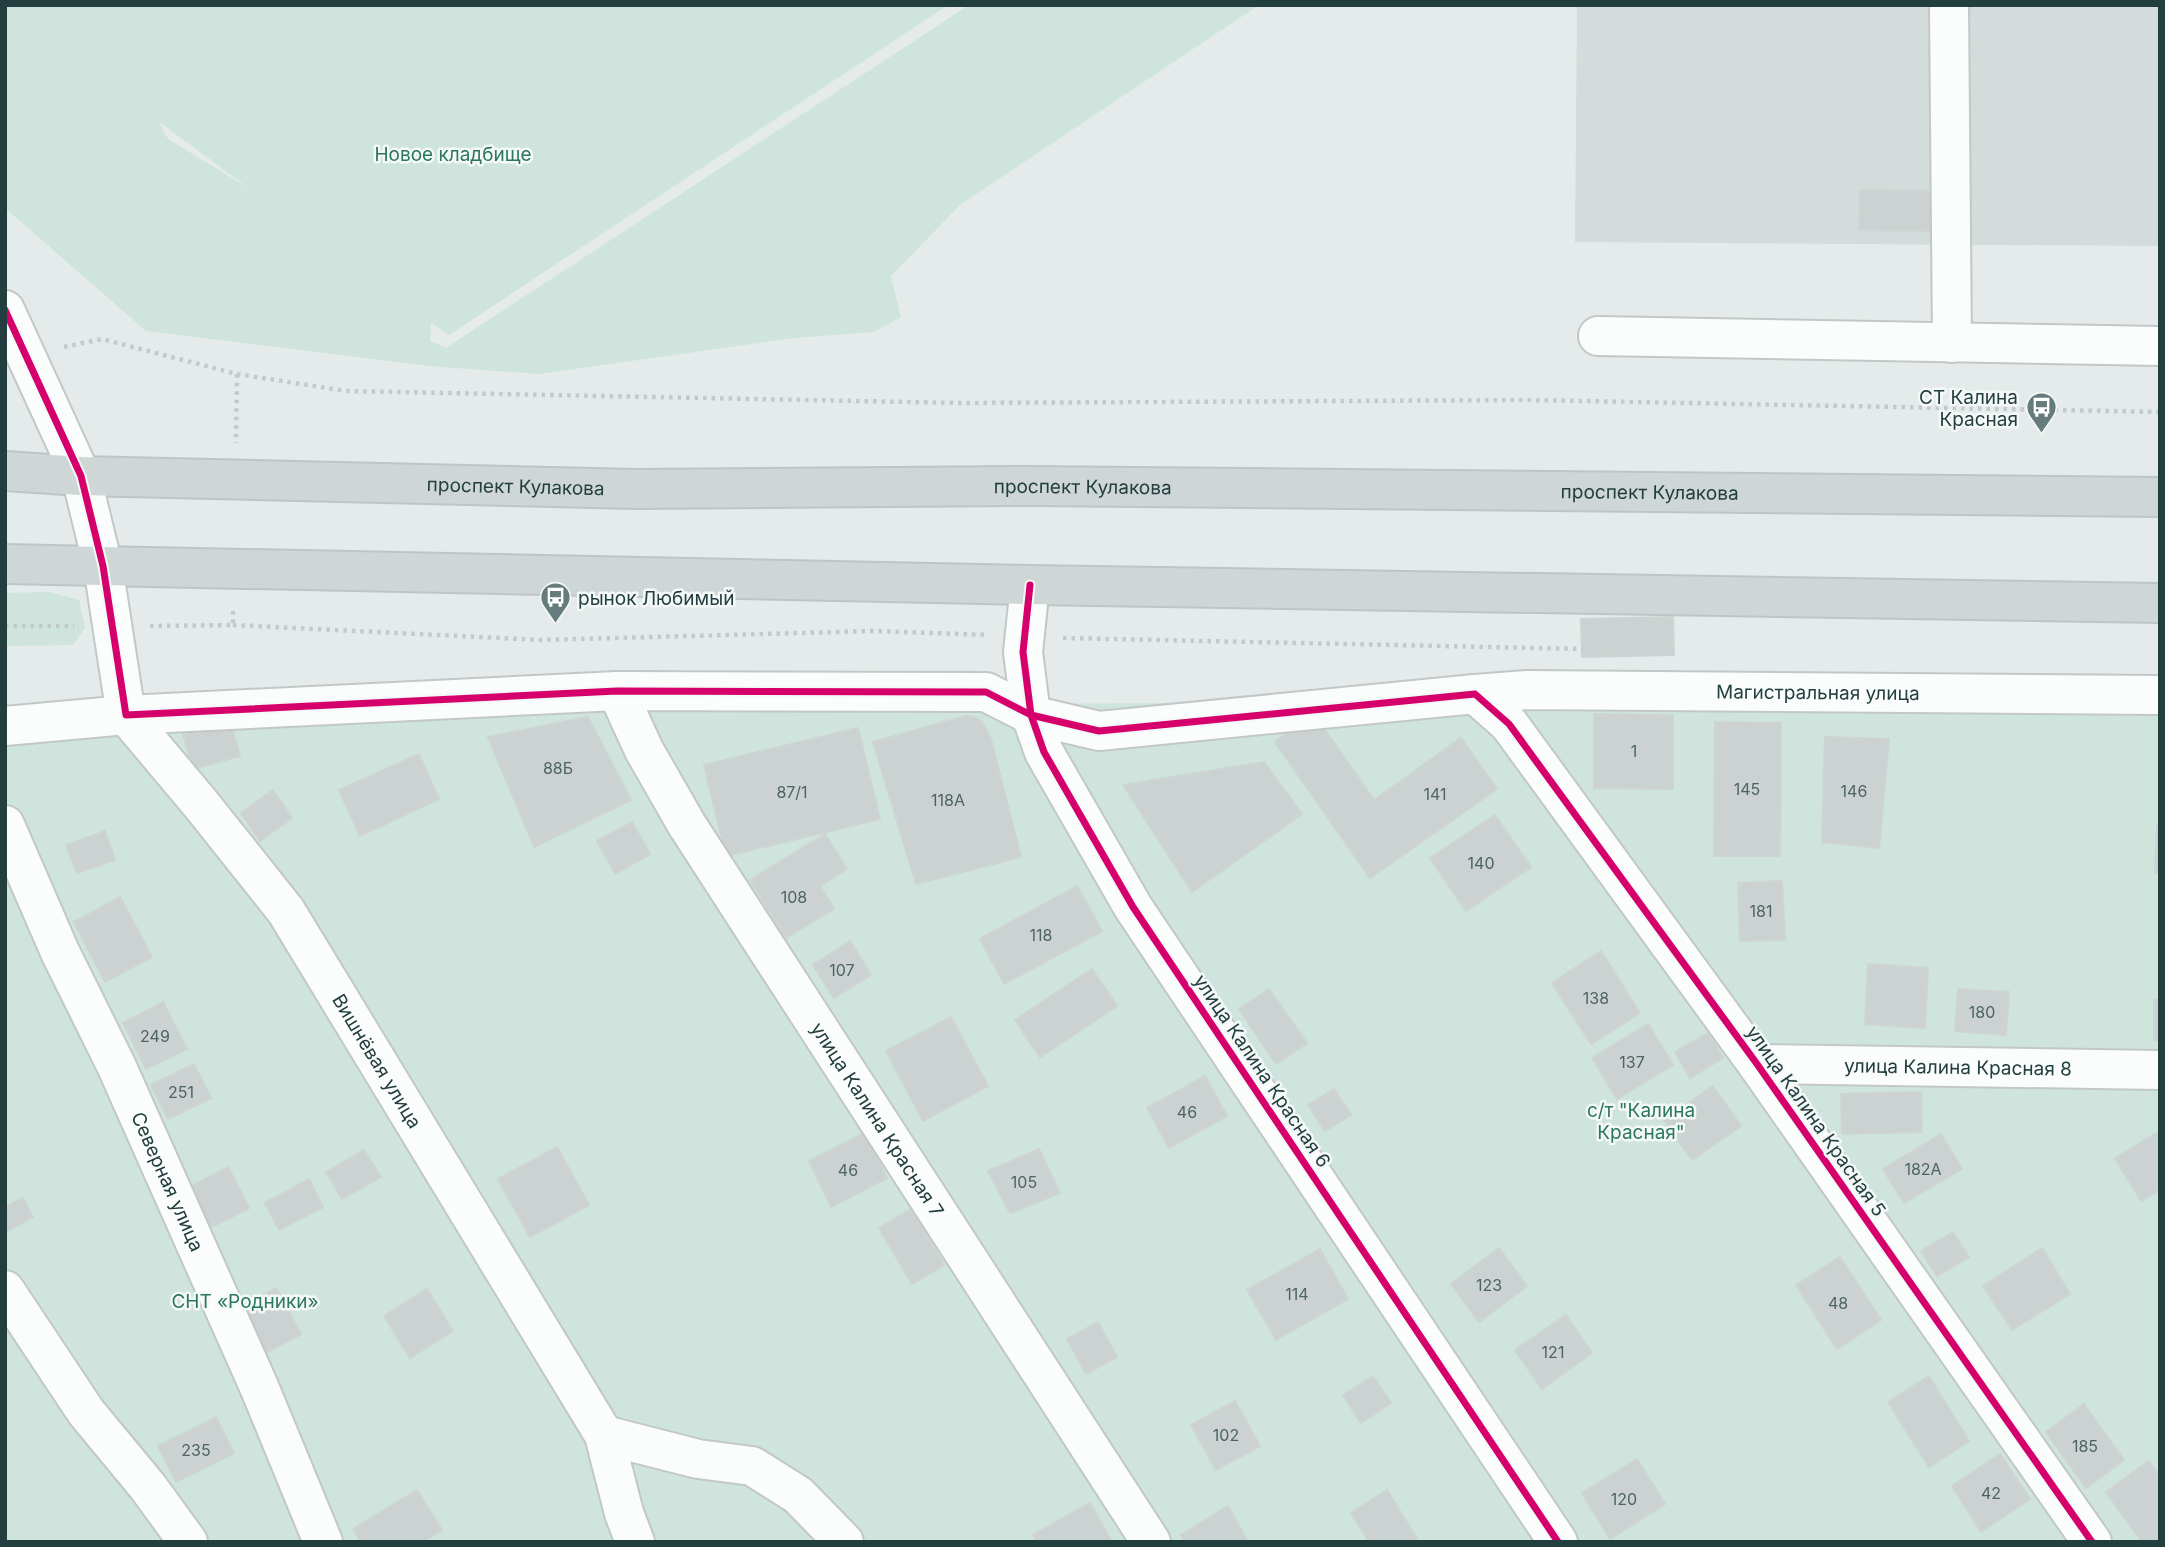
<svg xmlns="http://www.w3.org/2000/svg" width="2165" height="1547" font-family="Inter,sans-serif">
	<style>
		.built { fill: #d3dcdb }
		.green { fill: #cee4dc; fill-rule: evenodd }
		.building { fill: #ccd2d1; stroke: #ced4d3; stroke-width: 2 }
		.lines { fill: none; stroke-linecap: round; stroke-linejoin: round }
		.minor-casing { stroke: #c2c8c7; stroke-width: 42 }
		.major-casing { stroke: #bdc6c6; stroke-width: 42 }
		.path { stroke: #c1cbca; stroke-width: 4.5; stroke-dasharray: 3.5 5; stroke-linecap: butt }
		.minor { stroke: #fbfcfc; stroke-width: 38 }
		.major { stroke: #ced6d6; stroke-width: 38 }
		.cycleway-casing { stroke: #f4f9f8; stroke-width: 11 }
		.cycleway { stroke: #d6006c; stroke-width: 7 }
		.labels { text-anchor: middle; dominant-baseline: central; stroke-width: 5; stroke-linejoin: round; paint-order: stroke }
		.number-label { font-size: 16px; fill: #4d6464 }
		.park-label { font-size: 19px; fill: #2b7760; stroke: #f4f9f8 }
		.poi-label { font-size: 19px; fill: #223e3f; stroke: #f4f9f8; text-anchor: end }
		.street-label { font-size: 19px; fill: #223e3f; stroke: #f4f9f8 }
	</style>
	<rect width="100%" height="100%" fill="#e5ebea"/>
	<!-- built -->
	<path class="built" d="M1580,5H2160V246L1575,242L1577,7Z"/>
	<!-- green -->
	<path class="green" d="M5,5H948L449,335L431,323L430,341L446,348L969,5H1259L961,204L891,276L901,317L874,332L794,338L539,374L429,366L146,331L5,208ZM158,121L250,189L168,139Z
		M50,592L79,600L85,628L73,645L5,646V593Z
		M2160,696V1542H5V716L172,710Z"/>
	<!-- building -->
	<path class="building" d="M1860,190L1936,191V231L1859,230Z
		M1673,617L1674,655L1582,657L1581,619Z
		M1314,714L1374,800L1461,738L1497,789L1370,878L1275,742Z
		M1594,714L1673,715V789L1594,788Z
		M966,716L974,717L982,722L991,739L1021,857L916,884L873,742Z
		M588,717L631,800L534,847L488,737Z
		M230,721L240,756L193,769L183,734Z
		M1715,722L1781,723L1780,856H1714Z
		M858,728L880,819L726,856L704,765Z
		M1825,737L1889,739L1879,848L1822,842Z
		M419,754L439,799L360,836L339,790Z
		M1264,762L1302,814L1192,892L1123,785Z
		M273,790L292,818L260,841L241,813Z
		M1495,815L1531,867L1466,911L1430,858Z
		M632,822L650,854L615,874L597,841Z
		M2157,825H2160V873H2155Z
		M105,831L115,860L77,873L66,845Z
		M825,834L847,869L820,886L834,909L786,938L750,880Z
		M1782,881L1785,940L1740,941L1738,883Z
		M1077,886L1102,931L1004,984L980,939Z
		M120,897L152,957L105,982L74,922Z
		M850,941L871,975L834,998L813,965Z
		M1601,951L1640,1013L1591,1044L1552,983Z
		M1868,964L1928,968L1925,1028L1865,1024Z
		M1092,969L1117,1006L1040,1057L1015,1020Z
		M1269,989L1307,1043L1276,1064L1239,1009Z
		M1958,989L2009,992L2006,1035L1955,1031Z
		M2154,1000H2160V1040H2154Z
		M163,1002L187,1049L146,1069L123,1023Z
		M951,1017L988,1086L923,1121L886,1051Z
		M1648,1024L1673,1065L1617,1099L1592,1058Z
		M1708,1033L1723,1058L1690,1078L1675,1052Z
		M194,1064L211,1098L168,1119L151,1085Z
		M1205,1076L1227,1116L1169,1148L1147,1108Z
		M1713,1086L1741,1126L1692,1160L1664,1120Z
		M1334,1089L1351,1115L1325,1131L1308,1105Z
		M1921,1092L1922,1132L1842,1134L1841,1094Z
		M2160,1131V1190L2141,1201L2115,1158Z
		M864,1133L887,1178L831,1207L809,1161Z
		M1941,1134L1962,1169L1904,1203L1883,1169Z
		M557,1147L589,1205L530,1237L498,1179Z
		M1039,1149L1060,1193L1010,1213L988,1171Z
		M364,1150L381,1177L342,1199L326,1172Z
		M228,1167L249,1208L210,1228L190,1187Z
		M309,1179L323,1207L279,1230L265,1203Z
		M23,1198L33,1217L5,1232V1207Z
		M911,1209L944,1265L912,1284L879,1228Z
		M1953,1232L1969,1257L1937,1276L1921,1251Z
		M1499,1248L1527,1286L1479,1322L1451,1284Z
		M2042,1248L2070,1294L2012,1330L1983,1286Z
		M1320,1249L1348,1299L1276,1340L1247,1290Z
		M1840,1257L1881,1320L1837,1349L1796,1285Z
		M276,1288L301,1334L266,1353L241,1307Z
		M427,1289L453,1331L410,1358L384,1316Z
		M1566,1315L1592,1353L1542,1389L1515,1350Z
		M1098,1322L1117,1357L1086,1374L1067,1339Z
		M1373,1376L1391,1403L1361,1423L1343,1395Z
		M1929,1376L1969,1441L1929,1467L1888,1402Z
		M1235,1401L1260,1446L1216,1470L1191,1425Z
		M2084,1404L2124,1460L2086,1488L2046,1432Z
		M216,1417L234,1453L176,1482L158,1446Z
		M2000,1454L2030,1499L1981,1532L1952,1486Z
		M1637,1459L1665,1504L1610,1539L1582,1493Z
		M2149,1461L2160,1476V1539L2155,1542H2142L2106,1492Z
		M417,1490L442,1530L423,1542H361L353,1529Z
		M1387,1490L1419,1542H1369L1351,1513Z
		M1090,1503L1112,1542H1037L1033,1535Z
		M1228,1506L1248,1542H1185L1181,1535Z"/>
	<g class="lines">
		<defs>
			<g id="minor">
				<path d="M1949,5L1952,343"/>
				<path d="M5,310L81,476L103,566L126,715L617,691L986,692L1031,715L1099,731L1475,694L1509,724L1757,1064L2092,1542"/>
				<path d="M1598,336L2160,346"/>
				<path d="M1030,585L1023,652L1031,715L1044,752L1133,907L1558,1542"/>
				<path id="s1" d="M617,691L644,750L687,825L1151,1542"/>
				<path id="s2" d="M1475,694L1527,690L2160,695"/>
				<path id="s3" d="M5,726L126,715L200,803L286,911L604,1435L624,1513L635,1542"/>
				<path id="s4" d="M5,825L60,952L116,1065L260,1389L323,1542"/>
				<path id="s5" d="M1757,1064L2160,1070"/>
				<path d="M5,1290L86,1412L148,1487L188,1542"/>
				<path d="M604,1435L698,1459L752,1466L798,1495L844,1542"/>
			</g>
			<g id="major">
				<path id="s6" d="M5,471L81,476L636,489L1029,486L2160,497"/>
				<path d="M5,564L1030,585L2160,603"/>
			</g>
		</defs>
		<!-- minor casing -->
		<use href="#minor" class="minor-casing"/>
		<!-- major casing -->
		<use href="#major" class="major-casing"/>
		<!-- path -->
		<path class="path" d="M64,347L102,339L237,374L236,443
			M237,374L346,391L960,403L1529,400L2160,412
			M233,625L541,640L874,631L988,635
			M5,626H74
			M150,626L233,625V606
			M1063,638L1583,649"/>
		<!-- minor -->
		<use href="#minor" class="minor"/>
		<!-- major -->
		<use href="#major" class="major"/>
		<defs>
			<path id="cycleway" d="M5,310L81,476L103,566L126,715L617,691L986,692L1031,715L1099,731L1475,694L1509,724L1757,1064L2092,1542
				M1030,585L1023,652L1031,715L1044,752L1133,907L1558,1542"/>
		</defs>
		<!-- cycleway casing -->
		<use href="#cycleway" class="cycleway-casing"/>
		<!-- cycleway -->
		<use href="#cycleway" class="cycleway"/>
	</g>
	<!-- icons -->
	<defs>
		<symbol id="bus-pin" viewBox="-11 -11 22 30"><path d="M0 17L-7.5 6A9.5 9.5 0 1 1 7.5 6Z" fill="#667b7b" stroke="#f4f9f8"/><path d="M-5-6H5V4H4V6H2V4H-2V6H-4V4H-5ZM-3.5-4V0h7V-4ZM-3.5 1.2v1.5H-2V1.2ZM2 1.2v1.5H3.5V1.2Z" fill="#fff"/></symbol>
	</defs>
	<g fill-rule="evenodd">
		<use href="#bus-pin" x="2024" y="390" width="35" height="47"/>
		<use href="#bus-pin" x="538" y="580" width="35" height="47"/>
	</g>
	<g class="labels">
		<!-- number labels -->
		<g class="number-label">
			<text x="1634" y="751">1</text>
			<text x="558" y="768">88Б</text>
			<text x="1747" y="789">145</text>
			<text x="1854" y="791">146</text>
			<text x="792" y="792">87/1</text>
			<text x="1435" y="794">141</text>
			<text x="948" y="800">118А</text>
			<text x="1481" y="863">140</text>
			<text x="794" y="897">108</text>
			<text x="1761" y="911">181</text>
			<text x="1041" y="935">118</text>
			<text x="842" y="970">107</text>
			<text x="1596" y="998">138</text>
			<text x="1982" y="1012">180</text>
			<text x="155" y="1036">249</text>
			<text x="1632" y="1062">137</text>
			<text x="181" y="1092">251</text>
			<text x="1187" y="1112">46</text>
			<text x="1923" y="1169">182А</text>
			<text x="848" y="1170">46</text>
			<text x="1024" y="1182">105</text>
			<text x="1489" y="1285">123</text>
			<text x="1297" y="1294">114</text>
			<text x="1838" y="1303">48</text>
			<text x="1553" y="1352">121</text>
			<text x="1226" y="1435">102</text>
			<text x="2085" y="1446">185</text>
			<text x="196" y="1450">235</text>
			<text x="1991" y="1493">42</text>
			<text x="1624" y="1499">120</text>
		</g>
		<!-- park labels -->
		<g class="park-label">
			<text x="453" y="154">Новое кладбище</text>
			<text x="1641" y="1110">с/т "Калина<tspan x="1641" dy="22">Красная"</tspan></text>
			<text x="245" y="1301">СНТ «Родники»</text>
		</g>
		<!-- poi labels -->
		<g class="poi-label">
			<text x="2018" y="397">СТ Калина<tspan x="2018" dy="22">Красная</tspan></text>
			<text x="578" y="598" text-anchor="start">рынок Любимый</text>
		</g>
		<!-- street labels -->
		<g class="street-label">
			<text stroke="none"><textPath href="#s6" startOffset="511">проспект Кулакова</textPath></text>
			<text stroke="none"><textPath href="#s6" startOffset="1078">проспект Кулакова</textPath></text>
			<text stroke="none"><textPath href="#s6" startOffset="1645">проспект Кулакова</textPath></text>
			<text stroke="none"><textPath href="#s2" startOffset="343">Магистральная улица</textPath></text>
			<text stroke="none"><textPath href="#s3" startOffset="550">Вишнёвая улица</textPath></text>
			<text stroke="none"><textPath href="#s5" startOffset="201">улица Калина Красная 8</textPath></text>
			<text transform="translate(1262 1071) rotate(56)">улица Калина Красная 6</text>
			<text stroke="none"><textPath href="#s1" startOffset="502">улица Калина Красная 7</textPath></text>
			<text transform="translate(1816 1121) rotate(55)">улица Калина Красная 5</text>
			<text stroke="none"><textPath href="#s4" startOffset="392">Северная улица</textPath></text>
		</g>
	</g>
	<!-- border -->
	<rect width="2165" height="1547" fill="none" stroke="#223e3f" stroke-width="14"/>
</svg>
